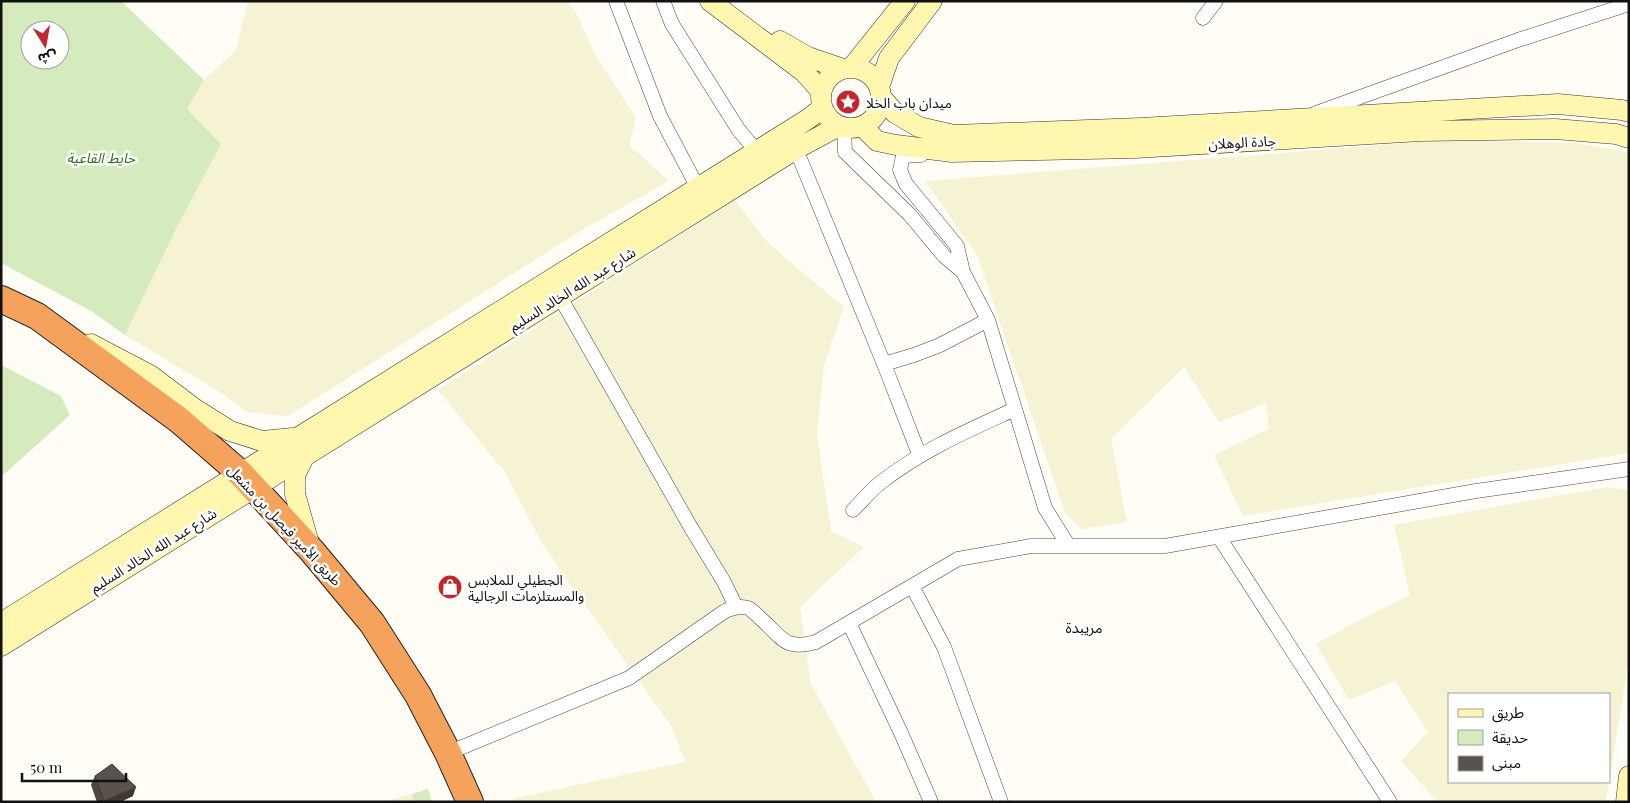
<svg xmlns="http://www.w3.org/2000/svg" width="1630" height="803" font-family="'Playfair Display','Noto Sans Arabic',serif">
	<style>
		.farmland { fill: #f6f3d4 }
		.green { fill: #d5ebbd; fill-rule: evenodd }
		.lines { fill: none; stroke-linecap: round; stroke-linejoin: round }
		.street-casing { stroke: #444; stroke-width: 15 }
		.secondary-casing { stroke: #333; stroke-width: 21 }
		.highway-casing { stroke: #222; stroke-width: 28 }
		.street { stroke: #fff; stroke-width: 14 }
		.secondary { stroke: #fff6b0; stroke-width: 20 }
		.highway { stroke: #f5a25d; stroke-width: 26 }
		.wall { fill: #4d4742 }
		.shaded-wall { fill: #3f3936 }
		.building { fill: #5a524d; stroke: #3f3936 }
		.labels { text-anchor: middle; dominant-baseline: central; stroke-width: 5; stroke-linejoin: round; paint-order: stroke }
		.poi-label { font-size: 14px; fill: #111; stroke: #fff; text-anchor: start }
		.street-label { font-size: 14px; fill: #111; stroke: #fff }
		.park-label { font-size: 14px; font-style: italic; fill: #2f6b1f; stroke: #fff }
		.neighbourhood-label { font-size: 15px; fill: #111; stroke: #fff }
	</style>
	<rect width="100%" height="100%" fill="#fffdf5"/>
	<!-- farmland -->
	<path class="farmland" d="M248,1H567L576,13L596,56L636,118L629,145L669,181L587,227L288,416L247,412L223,394L125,335L176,229L221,144L187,109L204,80L236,50Z
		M1445,140L1577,143L1629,152V453L1243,516L1214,455L1269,429L1266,403L1219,422L1184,367L1111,439L1127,522L1082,529L1065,513L977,255L925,181Z
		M735,200L768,243L844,307L824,365L817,435L831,531L864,547L800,607L811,684L876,802H516L515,798L685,762L672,727L546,550L504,471L438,390Z
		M1607,487L1629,490V659L1609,782V694H1449V782H1609L1605,802H1438L1401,761L1428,732L1395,681L1349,700L1316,644L1352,624L1410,595L1394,525Z
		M412,794L414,802H383L397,798Z"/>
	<!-- green -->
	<path class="green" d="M1,1H121L204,80L187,109L221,144L176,229L125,335L91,311L1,263ZM30,30H60V60H30Z
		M1,365L61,396L70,415L1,477Z
		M428,789L432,802H414L412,794Z"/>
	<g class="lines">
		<defs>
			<path id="street" d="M616,1L660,116L698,188
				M663,1L672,24L738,129L757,152
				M1203,18L1216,1
				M1316,113L1518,40L1629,4
				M844,128L845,152L910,215L944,256L963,272
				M796,149L884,364L919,454
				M921,155L903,156L900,170L906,184L957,246L963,272L988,320L1045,508L1068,545
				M560,297L690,526L724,582L736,607
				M884,364L914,355L940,345L988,320
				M853,510C862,501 870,491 880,483C922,450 967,431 1015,409
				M1219,537L1390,802
				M912,586L944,647L1001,802
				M849,623L901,733L931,802
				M448,753L629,678L725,611C731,609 740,605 748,608C752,610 757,615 760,618C782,637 784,651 816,642L958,559L1031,546H1165L1476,491L1629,469"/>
			<path id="secondary" d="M710,1L804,72L821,91
				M780,41L808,57L843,69
				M852,67L905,1
				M821 98a30 30 0 1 1 60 0a30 30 0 1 1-60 0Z
				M879,87L889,58L932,1
				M881,97L895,113L919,127L954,135L1140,128L1558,104L1622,110L1629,112
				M862,126L877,141L896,145L952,152L1135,148L1421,131L1555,129L1616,134L1629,138
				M91,344L150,375L195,409L230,431L262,441L293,438
				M305,455L295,475V494L310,547
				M1,623L808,119L822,108
				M1,646L796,149L839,126
				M1626,802L1629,776"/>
			<path id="highway" d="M1,299L37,316L179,420L240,473L265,500L312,551L372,623L418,695L448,753L470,802"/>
		</defs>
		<!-- street casing -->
		<use href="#street" class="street-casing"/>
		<!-- secondary casing -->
		<use href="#secondary" class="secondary-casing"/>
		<!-- highway casing -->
		<use href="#highway" class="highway-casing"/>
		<!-- street -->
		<use href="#street" class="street"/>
		<!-- secondary -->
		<use href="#secondary" class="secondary"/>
		<!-- highway -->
		<use href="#highway" class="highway"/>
	</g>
	<!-- wall -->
	<path class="wall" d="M95,776L133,796L120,802H97L91,785Z"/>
	<!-- shaded-wall -->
	<path class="shaded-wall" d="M136,787L133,796L120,802H103Z"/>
	<!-- building -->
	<path class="building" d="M112,764L136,787L104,801L95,776Z"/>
	<!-- icons -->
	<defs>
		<symbol id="sight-disc" viewBox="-11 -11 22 22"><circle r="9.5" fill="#c4262e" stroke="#fff"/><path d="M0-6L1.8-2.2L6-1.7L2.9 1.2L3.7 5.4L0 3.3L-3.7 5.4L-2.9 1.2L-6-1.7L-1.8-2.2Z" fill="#fff"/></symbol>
		<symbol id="shop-disc" viewBox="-11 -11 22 22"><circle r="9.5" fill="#c4262e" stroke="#fff"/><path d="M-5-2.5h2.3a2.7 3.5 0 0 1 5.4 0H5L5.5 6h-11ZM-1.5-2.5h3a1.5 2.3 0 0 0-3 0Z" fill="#fff"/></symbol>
	</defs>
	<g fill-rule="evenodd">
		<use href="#sight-disc" x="834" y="88" width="28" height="28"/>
		<use href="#shop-disc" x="436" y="573" width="28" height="28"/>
	</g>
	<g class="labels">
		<!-- poi labels -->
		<g class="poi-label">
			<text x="866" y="102">ميدان باب الخلا</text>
			<text x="468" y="579">الجطيلي للملابس<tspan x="468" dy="16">والمستلزمات الرجالية</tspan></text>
		</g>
		<!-- street labels -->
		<g class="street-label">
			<text transform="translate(1242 142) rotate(-3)">جادة الوهلان</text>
			<text transform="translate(572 289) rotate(-32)">شارع عبد الله الخالد السليم</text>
			<text transform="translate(285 525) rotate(47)">طريق الأمير فيصل بن مشعل</text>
			<text transform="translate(153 550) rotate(-32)">شارع عبد الله الخالد السليم</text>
		</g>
		<!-- park labels -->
		<g class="park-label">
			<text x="101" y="157">حايط القاعية</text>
		</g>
		<!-- neighbourhood labels -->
		<g class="neighbourhood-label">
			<text x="1084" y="627">مريبدة</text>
		</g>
	</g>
	<!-- border -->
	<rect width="1630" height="803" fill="none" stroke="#111111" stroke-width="5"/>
	<!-- legend -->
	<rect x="1448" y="693" width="162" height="90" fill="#ffffff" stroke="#a0a0a0"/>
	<rect x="1458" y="709" width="25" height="8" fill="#fff6b0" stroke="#a0a0a0"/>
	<text x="1492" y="718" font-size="15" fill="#111111">طريق</text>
	<rect x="1458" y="730" width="25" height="15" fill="#d5ebbd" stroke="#a0a0a0"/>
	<text x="1492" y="743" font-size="15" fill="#111111">حديقة</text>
	<rect x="1458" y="756" width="25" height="15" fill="#5a524d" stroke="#a0a0a0"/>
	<text x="1492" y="768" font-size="15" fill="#111111">مبنى</text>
	<!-- north arrow -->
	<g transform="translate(45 45) rotate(169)"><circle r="24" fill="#ffffff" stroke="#a0a0a0"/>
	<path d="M0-4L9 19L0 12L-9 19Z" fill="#c4262e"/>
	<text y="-8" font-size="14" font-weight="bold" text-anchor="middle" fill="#111111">ش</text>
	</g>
	<!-- scale -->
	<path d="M22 773v8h104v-8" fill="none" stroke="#111111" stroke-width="2.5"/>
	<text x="30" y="773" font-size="15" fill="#111111" stroke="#ffffff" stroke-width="4" paint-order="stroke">50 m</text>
</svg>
